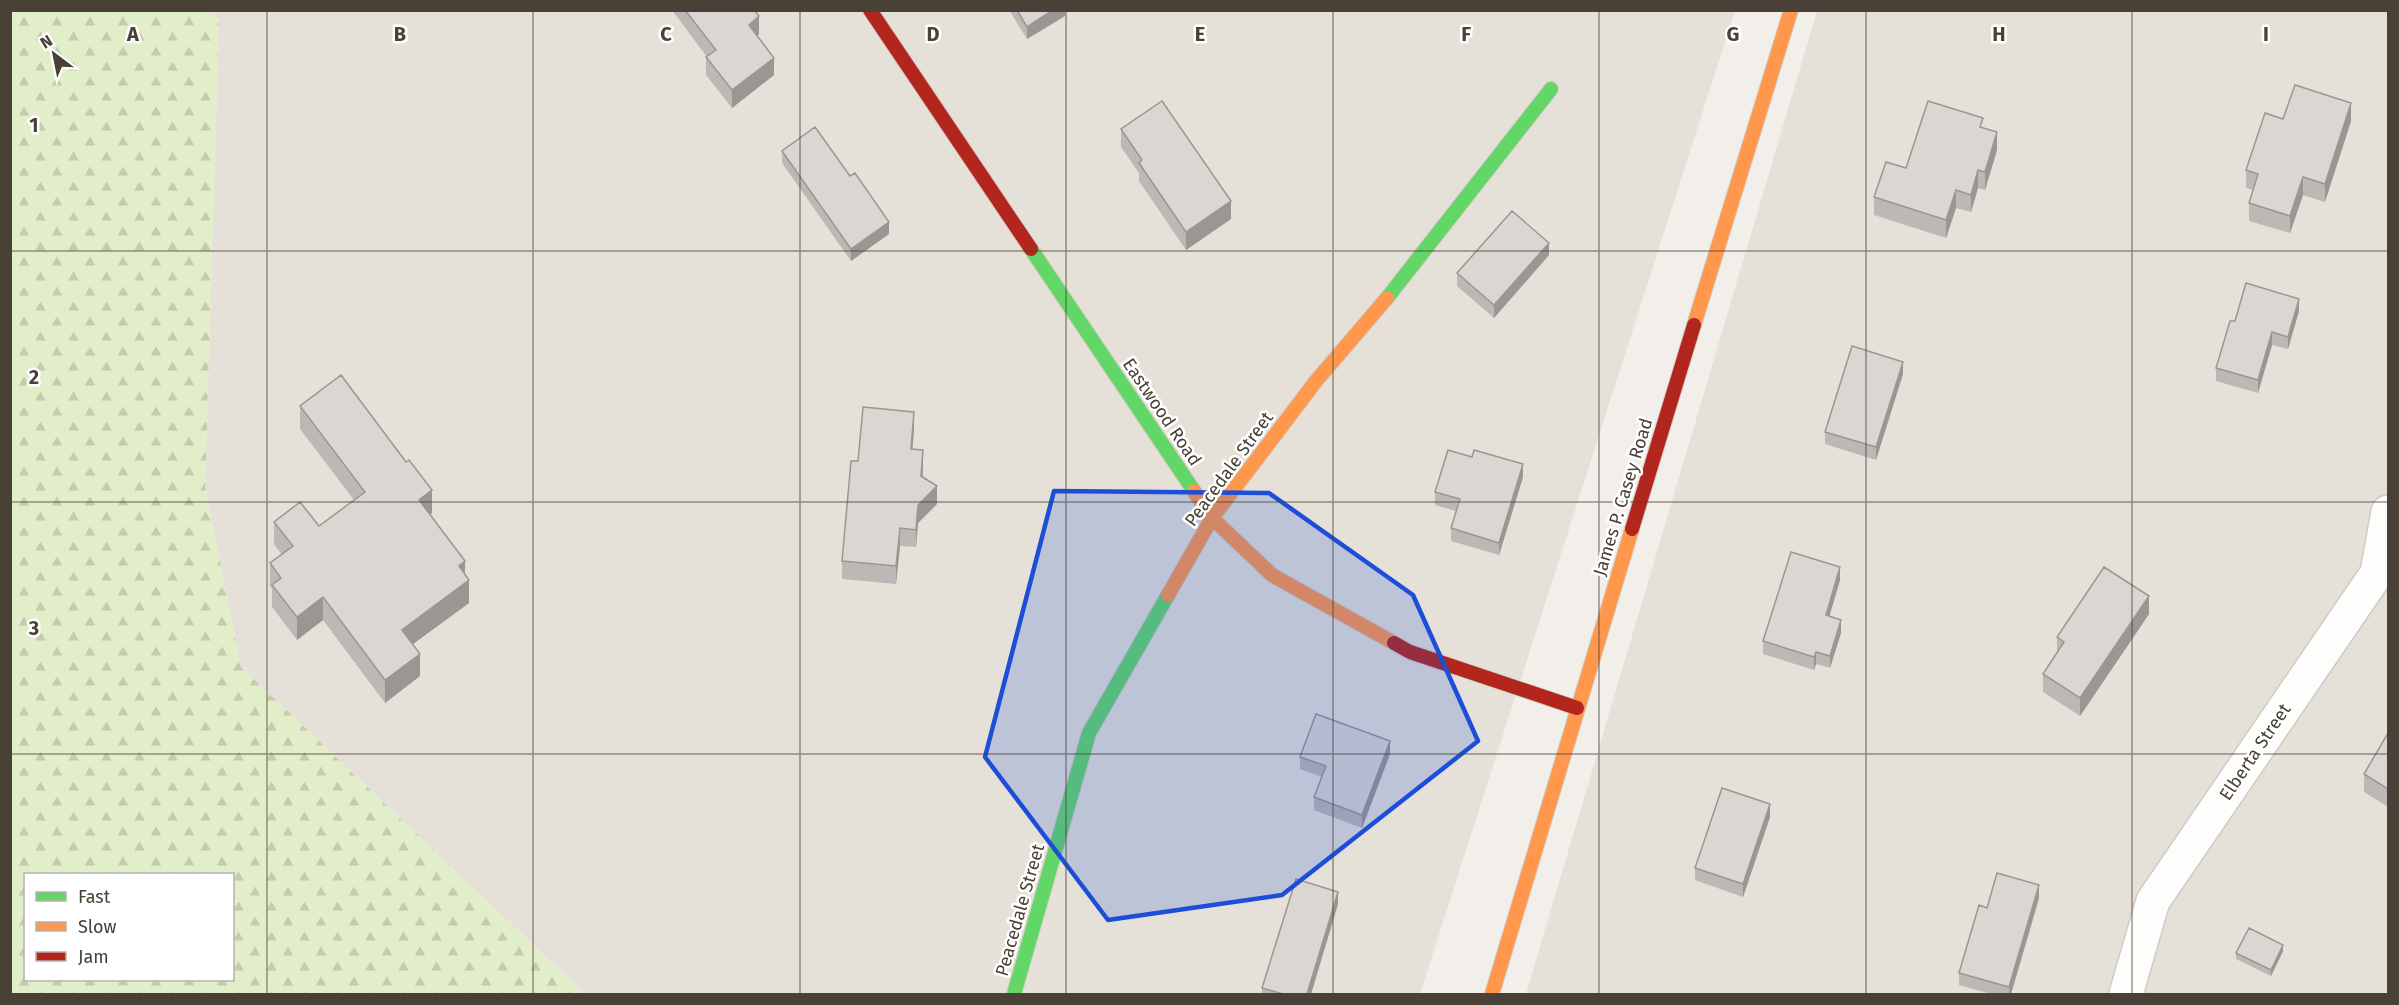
<svg xmlns="http://www.w3.org/2000/svg" width="2399" height="1005" font-family="'Fira Sans',sans-serif">
	<style>
		.residential { fill: #e6e1d8 }
		.forest { fill: url(#forest-firs); fill-rule: evenodd }
		.lines { fill: none; stroke-linecap: round; stroke-linejoin: round }
		.street-casing { stroke: #cfcbc7; stroke-width: 36 }
		.fast-casing { stroke: #d2ccc2; stroke-width: 16 }
		.slow-casing { stroke: #d2ccc2; stroke-width: 16 }
		.jam-casing { stroke: #d2ccc2; stroke-width: 16 }
		.street { stroke: #fdfdfc; stroke-width: 33 }
		.fast { stroke: #63d668; stroke-width: 14 }
		.slow { stroke: #ff974d; stroke-width: 14 }
		.jam { stroke: #b3261e; stroke-width: 14 }
		.wall { fill: #bbb8b5 }
		.shaded-wall { fill: #999693 }
		.building { fill: #dad6d2; stroke: #999693; stroke-width: 1.5 }
		.marked { fill: #1d4ed8; fill-opacity: 0.2; stroke: #1d4ed8; stroke-width: 4.5; stroke-linejoin: round }
		.grid { fill: none; stroke: #494036; stroke-width: 1.5; stroke-opacity: 0.55 }
		.labels { text-anchor: middle; dominant-baseline: central; stroke-width: 5; stroke-linejoin: round; paint-order: stroke }
		.street-label { font-size: 18px; fill: #494036; stroke: #fff }
		.grid-label { font-size: 20px; text-anchor: middle; font-weight: bold; fill: #494036; stroke: #fff; stroke-width: 5; stroke-linejoin: round; paint-order: stroke }
	</style>
	<defs>
		<pattern id="forest-firs" width="22" height="20" patternUnits="userSpaceOnUse" patternTransform="scale(1.5)"><rect width="22" height="20" fill="#e2edca"/><path d="M5 1l3.5 6h-7zM16 11l3.5 6h-7z" fill="#c3ccae"/></pattern>
	</defs>
	<rect width="100%" height="100%" fill="#f2efeb"/>
	<!-- residential -->
	<path class="residential" d="M211,11H1735L1420,994H585L241,667L205,486L219,21Z
		M1817,11H2388V994H1526Z"/>
	<!-- forest -->
	<path class="forest" d="M211,11L219,21L205,486L241,667L585,994H11V11ZM26,874H232V980H26Z"/>
	<g class="lines">
		<defs>
			<path id="street" d="M2126,994L2153,901L2377,573L2388,512"/>
			<path id="fast" d="M1031,249L1194,491
				M1387,298L1551,89
				M1014,994L1089,733L1168,595"/>
			<path id="slow" d="M1694,325L1791,10
				M1194,491L1212,518L1272,575L1394,643
				M1168,595L1212,518L1316,381L1387,298
				M1492,994L1632,529"/>
			<path id="jam" d="M870,10L1031,249
				M1632,529L1694,325
				M1394,643L1410,652L1577,708"/>
		</defs>
		<!-- street casing -->
		<use href="#street" class="street-casing"/>
		<!-- fast casing -->
		<use href="#fast" class="fast-casing"/>
		<!-- slow casing -->
		<use href="#slow" class="slow-casing"/>
		<!-- jam casing -->
		<use href="#jam" class="jam-casing"/>
		<!-- street -->
		<use href="#street" class="street"/>
		<!-- fast -->
		<use href="#fast" class="fast"/>
		<!-- slow -->
		<use href="#slow" class="slow"/>
		<!-- jam -->
		<use href="#jam" class="jam"/>
	</g>
	<!-- wall -->
	<path class="wall" d="M672,10H754L759,34L757,36L774,75L732,108L706,75V57H707Z
		M1009,10H1065V16L1027,39Z
		M2283,119L2351,121L2325,202L2303,195L2290,233L2249,221V203L2253,190L2246,188V170Z
		M1983,128L1997,150L1985,190L1978,188L1971,212L1956,208L1946,238L1874,215V197L1906,168Z
		M1121,129L1231,219L1186,250L1139,181V173L1121,147Z
		M782,151L850,176L889,234L851,261L782,163Z
		M1549,255L1494,318L1457,286V273Z
		M2299,311L2288,349L2272,345L2258,393L2216,381V368L2235,321Z
		M1903,374L1876,460L1825,444V432Z
		M300,406L432,513L430,515L465,574L469,603L413,644L420,676L385,703L323,620L297,640L272,607V589L270,586V563L282,555L274,544V522L319,526L354,500L300,429Z
		M914,430L912,449L923,468V477L937,504L918,523L916,547L900,546L896,584L842,579V561L858,461Z
		M1523,477L1499,555L1451,541V528L1456,511L1435,505V492Z
		M1840,580L1829,616L1841,633L1830,668L1816,664L1814,670L1763,654V641Z
		M2149,614L2080,716L2043,692V674L2057,653V637Z
		M2388,733V807L2364,792V774Z
		M1390,754L1362,828L1314,810V797L1322,777L1300,769V757Z
		M1770,817L1743,897L1695,880V868Z
		M2039,898L2011,994H1991L1959,985V973Z
		M1338,904L1311,994H1262V988Z
		M2283,951L2271,976L2236,959V953Z"/>
	<!-- shaded-wall -->
	<path class="shaded-wall" d="M1053,10H1065V16L1027,39V27Z
		M759,16V34L749,43V25Z
		M774,58V75L732,108V90Z
		M2351,103V121L2325,202V184Z
		M1997,132V150L1985,190V172Z
		M1978,170V188L1971,212V195Z
		M2303,177V195L2290,233V216Z
		M1956,190V208L1946,238V220Z
		M1231,201V219L1186,250V232Z
		M889,222V234L851,261V249Z
		M1549,243V255L1494,318V305Z
		M2299,299V311L2288,349V337Z
		M2272,332V345L2258,393V380Z
		M1903,362V374L1876,460V447Z
		M914,412V430L911,467V449Z
		M923,450V468L921,494V476Z
		M1523,464V477L1499,555V543Z
		M937,486V504L918,523L916,547V530L918,505Z
		M432,490V513L419,523V500Z
		M900,528V546L896,584V566Z
		M465,561V583L469,580V603L402,652V630L459,566Z
		M1840,567V580L1826,628V615Z
		M2149,596V614L2080,716V698Z
		M323,597V620L297,640V617Z
		M1841,620V633L1830,668V656Z
		M1816,652V664L1814,670V657Z
		M420,654V676L385,703V680Z
		M1390,741V754L1362,828V815Z
		M1770,804V817L1743,897V884Z
		M2039,885V898L2011,994H2009V987Z
		M1338,892V904L1311,994H1307Z
		M2283,945V951L2271,976V970Z"/>
	<!-- building -->
	<path class="building" d="M685,10H754L759,16L749,25L774,58L732,90L706,57L716,50Z
		M1017,10H1053L1027,27Z
		M2295,85L2351,103L2325,184L2303,177L2290,216L2249,203L2258,174L2246,170L2265,113L2283,119Z
		M1162,101L1231,201L1186,232L1139,163L1142,160L1121,129Z
		M1928,101L1983,118L1980,127L1997,132L1985,172L1978,170L1971,195L1956,190L1946,220L1874,197L1886,162L1906,168Z
		M815,127L850,176L855,173L889,222L851,249L782,151Z
		M1512,211L1549,243L1494,305L1457,273Z
		M2246,283L2299,299L2288,337L2272,332L2258,380L2216,368L2230,321H2235Z
		M1852,346L1903,362L1876,447L1825,432Z
		M341,375L406,462L409,460L432,490L419,500L465,561L459,566L469,580L402,630L420,654L385,680L323,597L297,617L272,585L281,578L270,563L293,546L274,522L300,502L319,526L365,492L300,406Z
		M863,407L914,412L911,449L923,450L921,476L937,486L918,505L916,530L900,528L896,566L842,561L851,461H858Z
		M1448,450L1472,457L1474,450L1523,464L1499,543L1451,528L1460,499L1435,492Z
		M1791,552L1840,567L1826,615L1841,620L1830,656L1816,652L1814,657L1763,641Z
		M2104,567L2149,596L2080,698L2043,674L2064,642L2057,637Z
		M1316,714L1390,741L1362,815L1314,797L1326,766L1300,757Z
		M2388,733V789L2364,774Z
		M1722,788L1770,804L1743,884L1695,868Z
		M1997,873L2039,885L2009,987L1959,973L1979,905L1987,908Z
		M1296,879L1338,892L1307,994H1283L1262,988Z
		M2249,928L2283,945L2271,970L2236,953Z"/>
	<!-- marked area -->
	<path class="marked" d="M1054,491L1269,493L1413,595L1478,741L1282,895L1108,920L985,757Z"/>
	<!-- grid -->
	<path class="grid" d="M267,10V994M533,10V994M800,10V994M1066,10V994M1333,10V994M1599,10V994M1866,10V994M2132,10V994M10,251H2388M10,502H2388M10,754H2388"/>
	<g class="labels">
		<!-- street labels -->
		<g class="street-label">
			<text transform="translate(1162 412) rotate(56)">Eastwood Road</text>
			<text transform="translate(1229 469) rotate(-54)">Peacedale Street</text>
			<text transform="translate(1623 497) rotate(-73)">James P. Casey Road</text>
			<text transform="translate(2255 752) rotate(-56)">Elberta Street</text>
			<text transform="translate(1020 910) rotate(-74)">Peacedale Street</text>
		</g>
	</g>
	<g class="grid-label">
		<text x="133" y="41">A</text>
		<text x="400" y="41">B</text>
		<text x="666" y="41">C</text>
		<text x="933" y="41">D</text>
		<text x="1200" y="41">E</text>
		<text x="1466" y="41">F</text>
		<text x="1733" y="41">G</text>
		<text x="1999" y="41">H</text>
		<text x="2266" y="41">I</text>
		<text x="34" y="132">1</text>
		<text x="34" y="384">2</text>
		<text x="34" y="635">3</text>
	</g>
	<!-- border -->
	<rect width="2399" height="1005" fill="none" stroke="#494036" stroke-width="24"/>
	<!-- legend -->
	<rect x="24" y="873" width="210" height="108" fill="#ffffff" stroke="#b6b3af" stroke-width="1.5"/>
	<rect x="36" y="892" width="30" height="9" fill="#63d668" stroke="#b6b3af" stroke-width="1.5"/>
	<text x="78" y="903" font-size="18" fill="#494036">Fast</text>
	<rect x="36" y="922" width="30" height="9" fill="#ff974d" stroke="#b6b3af" stroke-width="1.5"/>
	<text x="78" y="933" font-size="18" fill="#494036">Slow</text>
	<rect x="36" y="952" width="30" height="9" fill="#b3261e" stroke="#b6b3af" stroke-width="1.5"/>
	<text x="78" y="963" font-size="18" fill="#494036">Jam</text>
	<!-- north arrow -->
	<g transform="translate(54 54) rotate(328)" stroke="#ffffff" stroke-width="4.5" paint-order="stroke">
	<path d="M0-4.5L10 22L0 15L-10 22Z" fill="#494036"/>
	<text y="-9" font-size="16" font-weight="bold" text-anchor="middle" fill="#494036">N</text>
	</g>
</svg>
